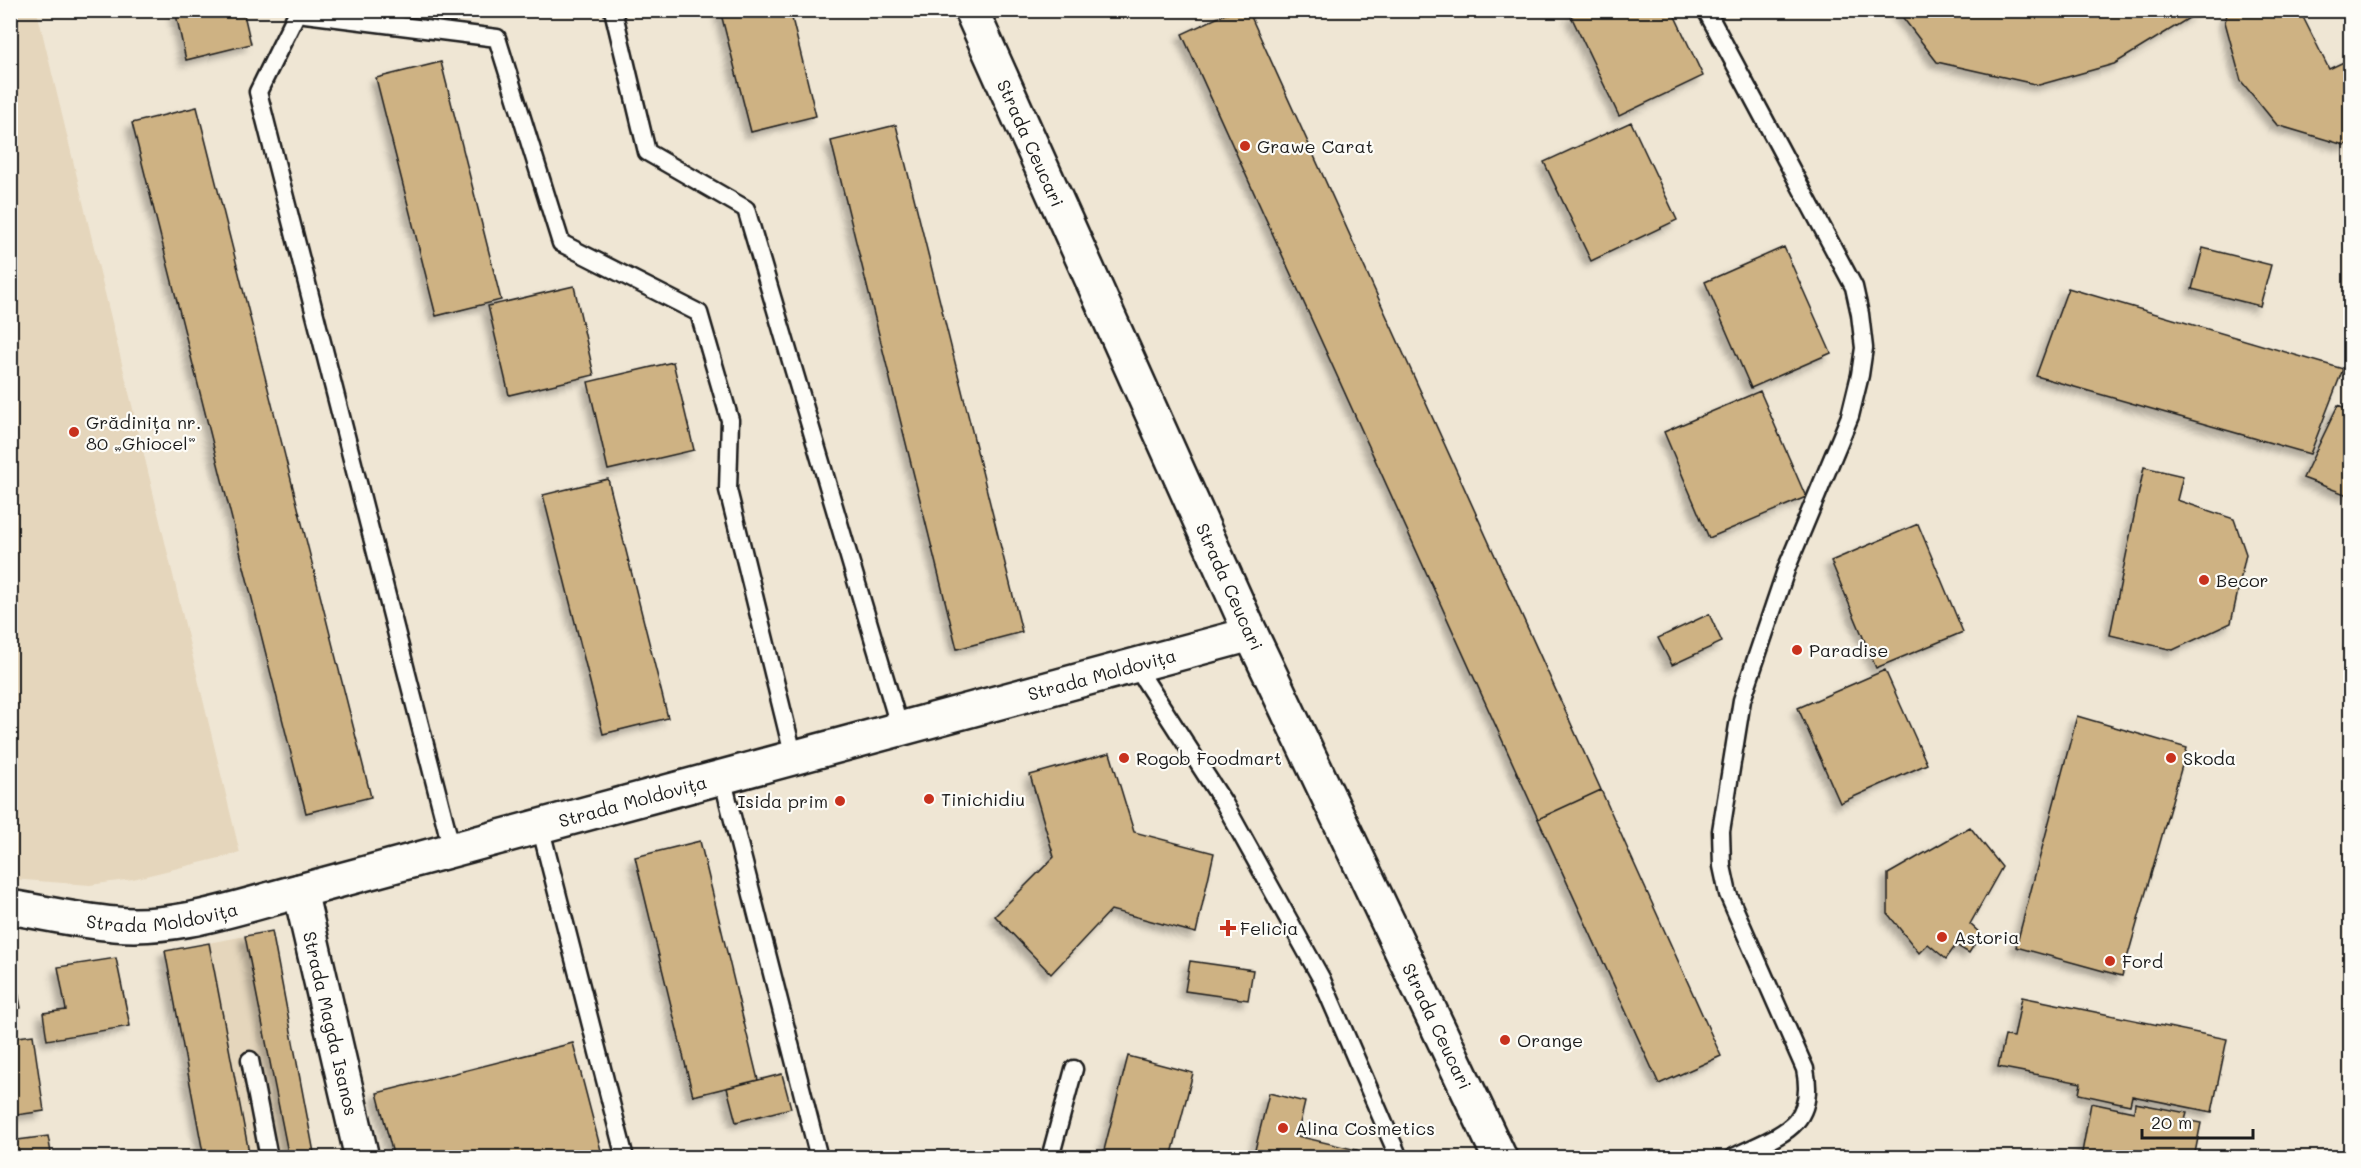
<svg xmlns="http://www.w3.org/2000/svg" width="2361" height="1168" font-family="Mali,sans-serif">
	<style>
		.built { fill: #e5d6bc }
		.building { fill: #ceb283; stroke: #1c1c1c; stroke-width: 1.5; filter: url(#shadow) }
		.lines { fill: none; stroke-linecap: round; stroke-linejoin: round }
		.service-casing { stroke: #1c1c1c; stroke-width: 21 }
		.minor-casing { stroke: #1c1c1c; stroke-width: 38 }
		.tertiary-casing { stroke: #1c1c1c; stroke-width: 38 }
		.service { stroke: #fdfcf7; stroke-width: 16 }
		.minor { stroke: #fdfcf7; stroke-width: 33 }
		.tertiary { stroke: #fdfcf7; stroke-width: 33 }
		.poi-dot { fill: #c8321e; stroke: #fdfcf7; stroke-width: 2 }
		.labels { text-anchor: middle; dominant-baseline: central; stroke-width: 4.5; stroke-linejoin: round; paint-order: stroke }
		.street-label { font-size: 18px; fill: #1c1c1c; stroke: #fdfcf7 }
		.poi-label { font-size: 18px; fill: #1c1c1c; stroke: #fdfcf7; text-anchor: start }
	</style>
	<defs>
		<filter id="shadow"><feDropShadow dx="-5.5" dy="5.5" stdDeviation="3" flood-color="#0004"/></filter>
	</defs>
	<rect width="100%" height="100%" fill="#efe6d4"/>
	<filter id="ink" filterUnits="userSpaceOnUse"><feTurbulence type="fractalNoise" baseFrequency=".0167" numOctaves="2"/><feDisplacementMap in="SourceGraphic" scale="12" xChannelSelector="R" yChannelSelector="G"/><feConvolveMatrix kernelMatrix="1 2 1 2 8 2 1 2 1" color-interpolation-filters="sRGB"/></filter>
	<g filter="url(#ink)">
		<!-- built -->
		<path class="built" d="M10,11H37L240,853L133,879L90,885L11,879Z
			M272,931L315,1157H204L165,951Z"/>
		<!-- building -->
		<path class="building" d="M175,10H243L251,44L186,60Z
			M720,10H790L816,116L751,132Z
			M1234,10H1248L1601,790L1538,819L1182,34Z
			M1582,10H1672L1703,76L1619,116L1571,16Z
			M1897,10H2196L2194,15L2114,64L2039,85L1937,62Z
			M2228,10H2289L2302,15L2329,69L2350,59V143L2344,145L2277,125L2241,81L2225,22Z
			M441,62L501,300L436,316L376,78Z
			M197,107L371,797L306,813L132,123Z
			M1631,122L1677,220L1591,261L1544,162Z
			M896,125L1022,632L957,649L831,141Z
			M1784,247L1831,353L1751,388L1705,282Z
			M2203,248L2271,265L2260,306L2192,289Z
			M574,286L594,375L509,395L488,306Z
			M2068,288L2343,369L2310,454L2036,376Z
			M673,362L694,450L608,470L588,382Z
			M1760,391L1806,497L1709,538L1664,432Z
			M2338,405L2350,410V496L2303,478Z
			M2144,467L2183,476L2177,500L2234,519L2246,554L2231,623L2173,650L2110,635Z
			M608,479L668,718L603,734L543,495Z
			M1918,524L1963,632L1876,668L1831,561Z
			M1709,614L1722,642L1672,665L1658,638Z
			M1885,670L1927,764L1840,803L1798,708Z
			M2077,716L2187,748L2122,976L2016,947Z
			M1110,753L1134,832L1214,853L1196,933L1111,910L1051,974L995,916L1054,857L1030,775Z
			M1601,790L1721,1056L1659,1084L1538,819Z
			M1970,827L2002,867L1970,924L1981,934L1969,953L1956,945L1946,959L1928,944L1919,953L1888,914V874Z
			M700,841L758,1080L693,1096L635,857Z
			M272,931L315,1158H289L245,936Z
			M209,943L250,1158H204L165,951Z
			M10,949L21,1008L10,1010Z
			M116,958L130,1026L47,1040L43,1013L66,1010L58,967Z
			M1190,961L1253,970L1248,1000L1185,991Z
			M2022,997L2227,1039L2212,1112L2132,1096L2130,1105L2079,1094L2081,1083L1998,1067L2005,1036L2014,1037Z
			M33,1035L44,1111L10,1116V1038Z
			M573,1043L603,1158H394L377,1093Z
			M1128,1056L1193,1073L1171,1158H1102Z
			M782,1074L791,1108L736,1122L727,1088Z
			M1269,1093L1305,1102L1297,1136L1357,1150L1356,1158H1253Z
			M2091,1103L2134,1112L2135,1103L2187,1113L2185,1120L2201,1123L2194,1158H2081Z
			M48,1136L52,1158H10V1141Z"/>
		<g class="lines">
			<defs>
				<path id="service" d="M296,10L297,13L258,92L452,850
					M613,10L647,152L746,209L900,729
					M1706,10L1854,287L1860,314L1864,348L1860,375L1850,416L1787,567L1742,700L1721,831L1722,866L1728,894L1805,1069C1817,1129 1777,1135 1732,1158
					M297,13L497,38L561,243L699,313L730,420L728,490L794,758
					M1135,665L1224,803L1321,978L1399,1158
					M722,777L819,1158
					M540,826L625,1158
					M250,1060L269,1158
					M1050,1158L1074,1069"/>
				<g id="minor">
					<path id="s1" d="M300,891L362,1158"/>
					<path id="s2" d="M10,907C45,913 80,921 115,924C177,930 241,906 300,891L1251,634"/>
				</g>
				<g id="tertiary">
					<path id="s3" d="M971,10L1251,634L1500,1158"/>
				</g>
			</defs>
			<!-- service casing -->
			<use href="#service" class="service-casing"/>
			<!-- minor casing -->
			<use href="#minor" class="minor-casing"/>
			<!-- tertiary casing -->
			<use href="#tertiary" class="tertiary-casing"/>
			<!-- service -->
			<use href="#service" class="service"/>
			<!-- minor -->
			<use href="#minor" class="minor"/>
			<!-- tertiary -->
			<use href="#tertiary" class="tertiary"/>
		</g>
	</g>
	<!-- markers -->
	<g class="poi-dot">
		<circle cx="1245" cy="146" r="6"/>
		<circle cx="74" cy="432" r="6"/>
		<circle cx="2204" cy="580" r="6"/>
		<circle cx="1797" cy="650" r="6"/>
		<circle cx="1124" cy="758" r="6"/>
		<circle cx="2171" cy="758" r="6"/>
		<circle cx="929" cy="799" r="6"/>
		<circle cx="840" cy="801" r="6"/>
		<path d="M1225 919h6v6h6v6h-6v6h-6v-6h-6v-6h6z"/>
		<circle cx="1942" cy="937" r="6"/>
		<circle cx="2110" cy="961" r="6"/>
		<circle cx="1505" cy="1040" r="6"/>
		<circle cx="1283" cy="1128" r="6"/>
	</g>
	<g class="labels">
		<!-- street labels -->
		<g class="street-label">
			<text stroke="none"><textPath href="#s3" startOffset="146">Strada Ceucari</textPath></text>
			<text stroke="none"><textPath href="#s3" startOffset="632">Strada Ceucari</textPath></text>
			<text stroke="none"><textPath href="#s2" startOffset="1126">Strada Moldovița</textPath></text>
			<text stroke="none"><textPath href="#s2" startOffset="640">Strada Moldovița</textPath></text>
			<text stroke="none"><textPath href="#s2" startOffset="154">Strada Moldovița</textPath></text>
			<text stroke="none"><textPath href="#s1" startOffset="136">Strada Magda Isanos</textPath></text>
			<text stroke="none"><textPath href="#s3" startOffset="1118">Strada Ceucari</textPath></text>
		</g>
		<!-- poi labels -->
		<g class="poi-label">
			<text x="1257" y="146">Grawe Carat</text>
			<text x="86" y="422">Grădinița nr.<tspan x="86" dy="21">80 „Ghiocel”</tspan></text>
			<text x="2216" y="580">Becor</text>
			<text x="1809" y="650">Paradise</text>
			<text x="1136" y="758">Rogob Foodmart</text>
			<text x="2183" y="758">Skoda</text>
			<text x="941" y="799">Tinichidiu</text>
			<text x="828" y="801" text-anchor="end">Isida prim</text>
			<text x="1240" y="928">Felicia</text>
			<text x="1954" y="937">Astoria</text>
			<text x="2122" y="961">Ford</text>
			<text x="1517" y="1040">Orange</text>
			<text x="1295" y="1128">Alina Cosmetics</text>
		</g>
	</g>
	<!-- margin -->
	<rect width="2361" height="1168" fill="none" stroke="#fdfcf7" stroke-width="36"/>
	<rect x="18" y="18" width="2325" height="1132" fill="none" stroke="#1c1c1c" stroke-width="2" filter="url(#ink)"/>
	<!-- scale -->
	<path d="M2142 1129v9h111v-9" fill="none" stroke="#1c1c1c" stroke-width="3"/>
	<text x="2151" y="1129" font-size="18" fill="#1c1c1c" stroke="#fdfcf7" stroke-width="4.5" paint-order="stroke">20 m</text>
</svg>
